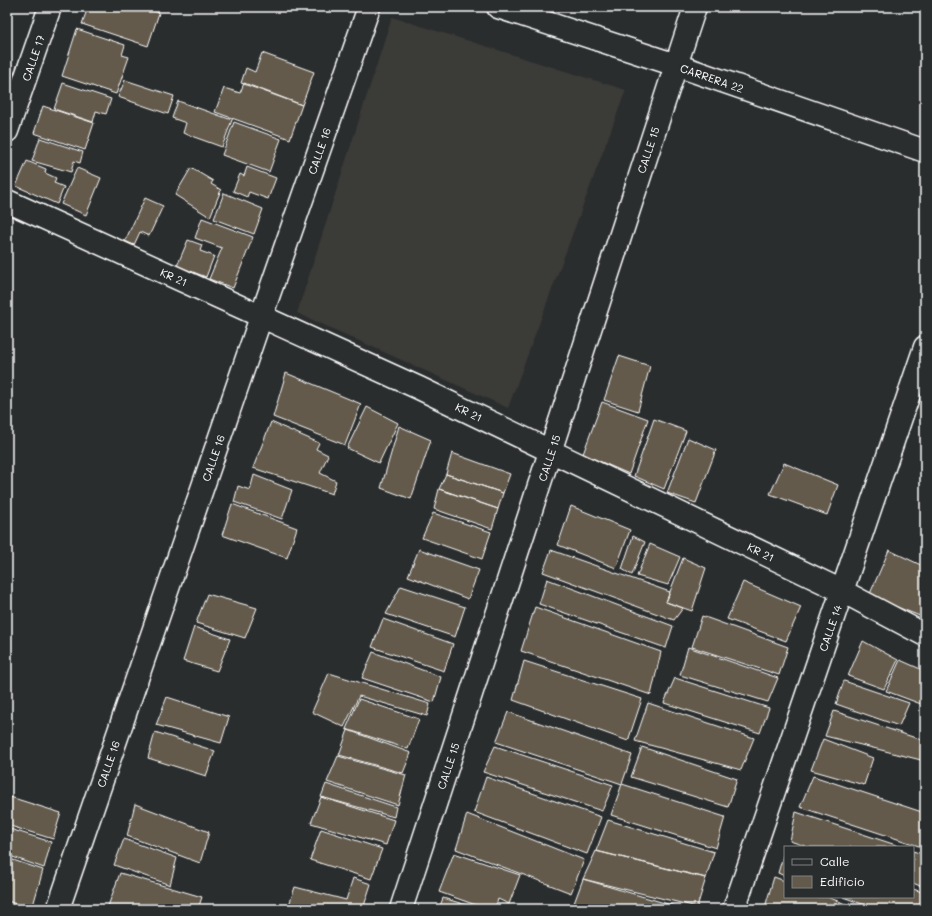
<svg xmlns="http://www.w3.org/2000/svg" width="932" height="916" font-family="Mali,sans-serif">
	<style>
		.built { fill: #3b3a37 }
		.building { fill: #635a4b; stroke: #fff }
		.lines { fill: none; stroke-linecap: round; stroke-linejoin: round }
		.minor-casing { stroke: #fff; stroke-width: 25 }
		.minor { stroke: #2a2d2e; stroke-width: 22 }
		.labels { text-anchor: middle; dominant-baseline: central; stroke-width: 4; stroke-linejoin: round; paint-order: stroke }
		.street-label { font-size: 11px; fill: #fff; stroke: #2a2d2e }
	</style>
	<rect width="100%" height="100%" fill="#2a2d2e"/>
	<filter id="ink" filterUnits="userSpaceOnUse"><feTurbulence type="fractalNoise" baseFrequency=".025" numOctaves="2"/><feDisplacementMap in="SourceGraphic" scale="8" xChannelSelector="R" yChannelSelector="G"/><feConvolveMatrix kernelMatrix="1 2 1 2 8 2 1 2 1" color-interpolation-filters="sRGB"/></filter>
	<g filter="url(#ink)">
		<!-- built -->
		<path class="built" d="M392,17L626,90L508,408L297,313Z"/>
		<!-- building -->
		<path class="building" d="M88,7H142L159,13L148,46L82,24Z
			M77,29L125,45L122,55L129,57L116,94L62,76Z
			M262,53L314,72L302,105L241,83L246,68L255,72Z
			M125,80L174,96L168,114L118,97Z
			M63,83L111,99L106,114L96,111L93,122L54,109Z
			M244,83L302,105L290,139L215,112L224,88L240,93Z
			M178,101L232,120L222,147L183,133L186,123L172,118Z
			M43,106L94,123L85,150L34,133Z
			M234,122L281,139L269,172L222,155Z
			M40,138L83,152L80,163L74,161L71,172L32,161Z
			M27,161L46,169L45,173L56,178L54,183L64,187L57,204L16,186Z
			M247,167L276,178L268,199L249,192L247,197L233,191L240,174L244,176Z
			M77,168L101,178L86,215L61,204Z
			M191,168L213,181L211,184L221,190L210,217L175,195Z
			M224,193L263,209L254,234L214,219Z
			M145,198L163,206L149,236L140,232L134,245L125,241Z
			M202,218L253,237L233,288L209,279L222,248L195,238Z
			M188,240L202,245L200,251L214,256L206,277L177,266Z
			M619,356L650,366L638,411L604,400Z
			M286,373L361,404L345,445L273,417Z
			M602,402L648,419L629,474L583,454Z
			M367,407L398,423L379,463L347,448Z
			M654,419L686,431L664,489L634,476Z
			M271,422L319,443L316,449L328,455L320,473L336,481L332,494L253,468Z
			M399,426L431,440L411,499L381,488Z
			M688,438L716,450L696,503L667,493Z
			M452,453L510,474L503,493L446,474Z
			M784,463L838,485L827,515L770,494Z
			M446,474L503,493L498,509L439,489Z
			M254,475L292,490L282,519L234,502L238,486L250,490Z
			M439,489L498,509L492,529L434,509Z
			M232,504L297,528L287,558L222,535Z
			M571,506L630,530L616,568L558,545Z
			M433,513L491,532L482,559L422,538Z
			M633,536L645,542L632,575L622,569Z
			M650,544L680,557L668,585L637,576Z
			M419,549L479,570L468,599L408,576Z
			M551,550L670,592L666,602L683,608L674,620L543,572Z
			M889,550L925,567V618L869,596Z
			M683,558L706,568L692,611L666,602Z
			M547,579L673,626L666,648L539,604Z
			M743,582L801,607L786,641L727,619Z
			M401,586L465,607L455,637L386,614Z
			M207,594L257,608L245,638L196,623Z
			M535,607L661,652L651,695L521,651Z
			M702,616L788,647L779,675L692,647Z
			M383,619L453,644L444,671L372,647Z
			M194,627L230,639L217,671L183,661Z
			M863,641L898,660L884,689L848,676Z
			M688,647L778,678L768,702L680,675Z
			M373,652L441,677L434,702L362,678Z
			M900,660L925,671V695L921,704L886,691Z
			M524,661L642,699L628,741L513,700Z
			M329,673L430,704L427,716L359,696L344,727L312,712Z
			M675,678L769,708L760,733L664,703Z
			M844,681L909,703L899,726L836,704Z
			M167,697L229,717L221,743L156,725Z
			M359,699L419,719L408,749L346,729Z
			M648,703L754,738L741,770L635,741Z
			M834,711L925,741V761L825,736Z
			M508,712L632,755L622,784L496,742Z
			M348,730L411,753L403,773L339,755Z
			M155,732L215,751L206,776L148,758Z
			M823,739L873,758L864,785L811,770Z
			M495,746L613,785L602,811L483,772Z
			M642,747L737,779L728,807L631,777Z
			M338,756L406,775L398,805L327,782Z
			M813,776L925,813V848L800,807Z
			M486,777L601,817L587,854L474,812Z
			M326,784L396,807L394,817L321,797Z
			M622,784L725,817L716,848L611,815Z
			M7,796L61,813L53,839L7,825Z
			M321,797L394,820L386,845L311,823Z
			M135,804L209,832L200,863L127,836Z
			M796,812L902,847H808L790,841Z
			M467,814L584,860L571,893L456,849Z
			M608,820L714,852L706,878L596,851Z
			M7,828L51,842L44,868L7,855Z
			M321,829L382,849L371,879L310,860Z
			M124,839L177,858L170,885L114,865Z
			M785,849V876L778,873Z
			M596,851L706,878L697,907L583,879Z
			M913,851L925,855V888L913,883Z
			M454,853L520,875L509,904L498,899L495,909H487L439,892Z
			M7,858L43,870L32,909L7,901Z
			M120,873L202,897L198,909H107Z
			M774,877L785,881V897H827L859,909H772L765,907Z
			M353,878L371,884L363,909H303L289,905L295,887L346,900Z
			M583,879L685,909H581L573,906Z
			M913,889L925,893V904L923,909H876L843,897H913Z
			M443,898L480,909H439Z"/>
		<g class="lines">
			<defs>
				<path id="minor" d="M498,7L676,65L925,151
					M7,131L50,7
					M7,201L419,388L842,591L925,635
					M58,909L261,317L369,7
					M401,909L695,7
					M734,909L925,347"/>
			</defs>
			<!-- minor casing -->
			<use href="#minor" class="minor-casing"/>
			<!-- minor -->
			<use href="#minor" class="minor"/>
		</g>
	</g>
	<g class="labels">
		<!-- street labels -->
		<g class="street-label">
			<text transform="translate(33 58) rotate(-71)">CALLE 17</text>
			<text transform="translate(712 78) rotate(19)">CARRERA 22</text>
			<text transform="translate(648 150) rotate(-72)">CALLE 15</text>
			<text transform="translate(319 151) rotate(-71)">CALLE 16</text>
			<text transform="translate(174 277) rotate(24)">KR 21</text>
			<text transform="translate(469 412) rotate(26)">KR 21</text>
			<text transform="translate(213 458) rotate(-71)">CALLE 16</text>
			<text transform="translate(549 458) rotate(-72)">CALLE 15</text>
			<text transform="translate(761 552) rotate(26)">KR 21</text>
			<text transform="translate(830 628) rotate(-71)">CALLE 14</text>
			<text transform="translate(108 764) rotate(-71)">CALLE 16</text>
			<text transform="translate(448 766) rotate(-72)">CALLE 15</text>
		</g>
	</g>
	<!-- margin -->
	<rect width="932" height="916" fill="none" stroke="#2a2d2e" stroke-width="24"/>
	<rect x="12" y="12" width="908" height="892" fill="none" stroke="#fff" stroke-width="1.5" filter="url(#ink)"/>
	<!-- legend -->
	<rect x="784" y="846" width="130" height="52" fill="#2a2d2e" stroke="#7f8182"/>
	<rect x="792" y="859" width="20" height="6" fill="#2a2d2e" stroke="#7f8182"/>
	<text x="820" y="866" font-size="12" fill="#ffffff">Calle</text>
	<rect x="792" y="876" width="20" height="12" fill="#635a4b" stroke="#7f8182"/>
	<text x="820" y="886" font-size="12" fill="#ffffff">Edificio</text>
</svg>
